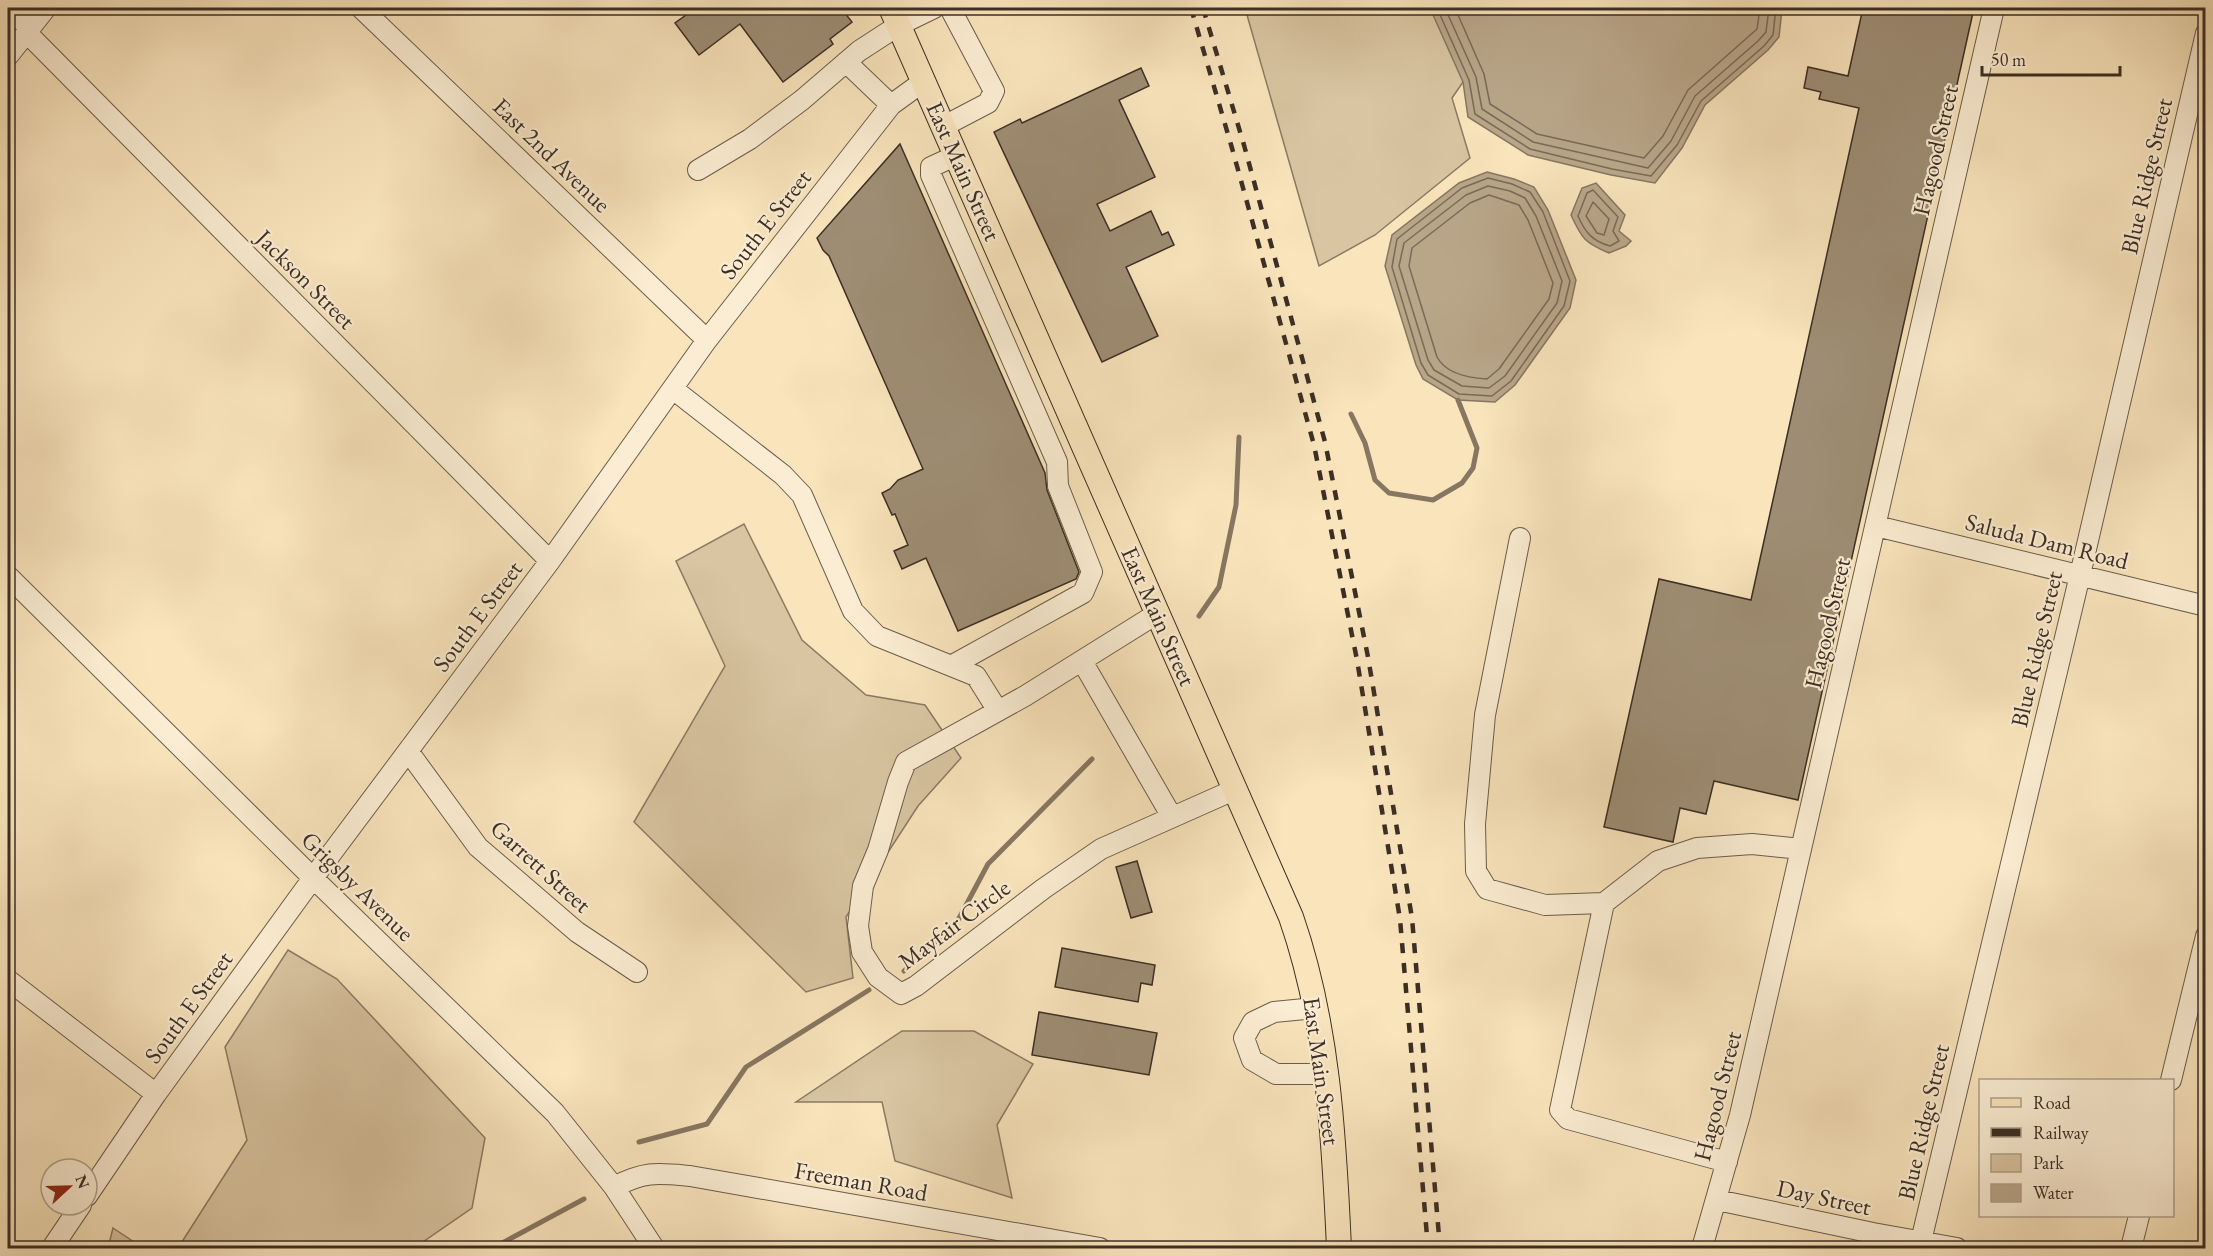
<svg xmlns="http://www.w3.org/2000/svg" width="2213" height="1256" font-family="'EB Garamond',serif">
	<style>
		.green { fill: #d9c5a2; stroke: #8a7a64; stroke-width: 1.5 }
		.water { fill: #b9a689; stroke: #877661; stroke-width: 1.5 }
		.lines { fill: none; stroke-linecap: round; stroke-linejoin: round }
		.shore { stroke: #7a6a57; stroke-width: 1.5 }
		.stream { stroke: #877661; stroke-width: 5 }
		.building { fill: #9e8d74; stroke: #3c2e25; stroke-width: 1.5 }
		.minor-casing { stroke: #6b5c4b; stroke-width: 22 }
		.major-casing { stroke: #3c2e25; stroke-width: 26 }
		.minor { stroke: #fbedd3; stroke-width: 20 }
		.major { stroke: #f9e4bc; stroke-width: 24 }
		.rail { stroke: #3c2e25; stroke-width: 4.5; stroke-dasharray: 10 10; stroke-linecap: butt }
		.labels { text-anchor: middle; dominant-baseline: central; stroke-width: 4.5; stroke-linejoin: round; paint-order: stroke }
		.street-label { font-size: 24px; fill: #3c2e25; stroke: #fbedd3 }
	</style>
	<rect width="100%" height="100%" fill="#f9e4bc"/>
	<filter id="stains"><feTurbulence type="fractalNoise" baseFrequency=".00333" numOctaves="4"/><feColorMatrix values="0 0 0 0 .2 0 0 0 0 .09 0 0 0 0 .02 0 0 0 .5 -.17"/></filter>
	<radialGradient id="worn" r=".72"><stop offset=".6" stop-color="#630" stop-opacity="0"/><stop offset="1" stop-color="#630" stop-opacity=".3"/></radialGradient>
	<!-- green -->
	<path class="green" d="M1245,8H1472L1481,56L1452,98L1470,158L1375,235L1319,266Z
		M744,524L802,640L866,695L925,705L961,758L918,806L846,917L853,978L806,992L634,822L725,666L676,561Z
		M288,950L337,979L485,1138L472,1208L414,1248H178L247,1140L225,1047Z
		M902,1031H974L1033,1064L997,1125L1012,1198L895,1161L882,1102H796Z
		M113,1228L143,1248H108Z"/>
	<!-- water -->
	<path class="water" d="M1430,8H1781L1782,9L1779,37L1768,50L1705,105L1682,148L1655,183L1611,175L1528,155L1468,117L1463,82Z
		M1487,172L1514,179L1534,187L1548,210L1576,280L1570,308L1515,385L1495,402L1458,400L1423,379L1416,365L1385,266L1392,235L1459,183Z
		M1596,183L1625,215L1619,231L1631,241L1626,246L1609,253C1585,243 1582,239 1571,215L1582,188Z"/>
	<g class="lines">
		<!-- shore -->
		<path class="shore" d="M1437,8L1469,80L1475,114L1530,149L1612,169L1651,176L1677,145L1701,101L1764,46L1773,35L1776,8
			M1445,8L1476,77L1482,109L1533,142L1648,168L1671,141L1695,96L1758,41L1766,32L1769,8
			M1455,8L1484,74L1490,104L1537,134L1644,158L1663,136L1688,90L1757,29L1760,8
			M1488,178L1512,184L1530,192L1543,212L1570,281L1564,306L1511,381L1492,396L1459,394L1428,375L1421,363L1392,267L1397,239L1462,188Z
			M1488,186L1510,191L1525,198L1536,216L1562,281L1557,303L1505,376L1489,388L1462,386L1434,370L1428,360L1399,266L1404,243L1466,195Z
			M1593,190L1618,217L1613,231L1619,241L1610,246C1592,241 1585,232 1578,216L1587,193Z
			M1489,195L1519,205L1528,220L1553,283L1549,299L1499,369L1487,379C1469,378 1446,374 1437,357L1409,266L1412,248L1470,203Z
			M1593,202L1609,219L1604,235L1597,233L1586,216Z"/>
		<!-- stream -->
		<path class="stream" d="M1351,414L1365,443L1375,480L1389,493L1433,500L1462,483L1473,468L1477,448L1458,400
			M1199,616L1219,587L1236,505L1239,437
			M904,971L957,922L988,864L1092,759
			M639,1142L707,1124L746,1067L869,990
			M493,1248L584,1199"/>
	</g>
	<!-- building -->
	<path class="building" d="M696,8H841L852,22L830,39L833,44L783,82L740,24L699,55L675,23Z
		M1863,8H1974L1798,800L1714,781L1706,814L1680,808L1673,842L1604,827L1659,579L1751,600L1859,108L1819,99L1821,92L1804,88L1808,67L1848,76Z
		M1141,68L1149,86L1119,100L1155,177L1097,204L1110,231L1151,211L1162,235L1168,232L1174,245L1126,267L1158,336L1102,362L994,132L1020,119L1022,123Z
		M900,144L1045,473L1047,490L1079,572L1076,579L958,631L926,558L902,569L894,551L908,545L895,514L892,515L882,493L890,489L898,480L923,469L829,256L823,250L817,238Z
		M1137,861L1152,912L1131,918L1116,867Z
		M1062,948L1155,965L1152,985L1141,983L1138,1002L1055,987Z
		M1039,1012L1157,1033L1149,1075L1032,1055Z"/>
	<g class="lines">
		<defs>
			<path id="minor" d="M8,8L30,28
				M361,8L707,340
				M26,32L550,561
				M8,56L46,8
				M846,62L891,105
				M944,126L988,103L994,91L950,8
				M698,170L750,139L802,100L859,51L899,25L934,8
				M673,389L783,475L802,495L853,611L877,636L976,676L998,711
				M1876,526L2206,606
				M1520,538L1485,715L1475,824L1476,871L1487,889L1545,905L1604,903L1658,861L1697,848L1752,844L1801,849
				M8,576L313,878L555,1113L614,1187L654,1248
				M1158,613L1025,696L906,762L898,782L878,850L863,886L858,926L862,952L878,977L901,994L916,986L1043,889L1101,849L1236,789
				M1082,661L1172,817
				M951,666L1083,593L1092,572L1058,486L1057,462L931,175V167L957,155
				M408,751L478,847L577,932L637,972
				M1604,903L1560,1110L1568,1119L1727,1162
				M8,980L156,1094
				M1315,1008L1274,1012L1253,1022L1244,1038L1252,1060L1276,1074H1327
				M2171,1080L2206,936
				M614,1187C645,1171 657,1173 690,1176L1100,1248
				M87,1196L156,1094L313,878L550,561L707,340L891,105L924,81
				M1717,1200L1873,1233L1957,1248
				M1921,1241L2080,575L2206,33
				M52,1248L81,1205
				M1702,1248L1740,1115L1994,8
				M2131,1248L2139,1216"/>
			<path id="major" d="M891,8L1291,917C1328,1023 1334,1136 1339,1248"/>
		</defs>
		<!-- minor casing -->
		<use href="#minor" class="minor-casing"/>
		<!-- major casing -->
		<use href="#major" class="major-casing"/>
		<!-- minor -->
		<use href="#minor" class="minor"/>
		<!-- major -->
		<use href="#major" class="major"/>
		<!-- rail -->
		<path class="rail" d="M1191,8L1232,148L1314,445L1357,660L1400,919L1428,1248
			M1203,8L1244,145L1325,442L1368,657L1412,918L1440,1248"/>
	</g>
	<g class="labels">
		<!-- street labels -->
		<g class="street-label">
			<text transform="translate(1935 150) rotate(-77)">Hagood Street</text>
			<text transform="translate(552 155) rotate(44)">East 2nd Avenue</text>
			<text transform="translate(964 171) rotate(66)">East Main Street</text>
			<text transform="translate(2146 176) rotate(-77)">Blue Ridge Street</text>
			<text transform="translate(765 224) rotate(-52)">South E Street</text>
			<text transform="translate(306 279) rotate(45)">Jackson Street</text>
			<text transform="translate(2047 541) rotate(14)">Saluda Dam Road</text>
			<text transform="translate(477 616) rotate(-53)">South E Street</text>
			<text transform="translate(1159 616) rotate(66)">East Main Street</text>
			<text transform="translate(1827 623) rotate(-77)">Hagood Street</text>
			<text transform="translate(2036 649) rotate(-77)">Blue Ridge Street</text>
			<text transform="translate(541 866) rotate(42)">Garrett Street</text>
			<text transform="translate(358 886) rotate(44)">Grigsby Avenue</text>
			<text transform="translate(954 924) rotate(-37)">Mayfair Circle</text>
			<text transform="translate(188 1007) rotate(-54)">South E Street</text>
			<text transform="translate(1322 1071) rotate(82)">East Main Street</text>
			<text transform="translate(1717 1096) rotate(-76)">Hagood Street</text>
			<text transform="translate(1923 1122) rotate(-77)">Blue Ridge Street</text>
			<text transform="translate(861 1181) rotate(10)">Freeman Road</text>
			<text transform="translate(1824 1197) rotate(12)">Day Street</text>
		</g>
	</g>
	<!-- margin -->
	<rect width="2213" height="1256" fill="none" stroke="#f9e4bc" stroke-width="30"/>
	<rect x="9" y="9" width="2195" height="1238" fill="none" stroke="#3c2e25" stroke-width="3"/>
	<rect x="15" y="15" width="2183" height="1226" fill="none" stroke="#3c2e25" stroke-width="1.5"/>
	<!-- legend -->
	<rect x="1979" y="1079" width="195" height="138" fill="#fbedd3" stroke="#afa18d" stroke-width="1.5"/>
	<rect x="1991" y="1098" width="30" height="9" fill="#f9e4bc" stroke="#afa18d" stroke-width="1.5"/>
	<text x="2033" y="1109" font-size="18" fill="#3c2e25">Road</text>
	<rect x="1991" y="1128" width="30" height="9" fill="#3c2e25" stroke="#afa18d" stroke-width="1.5"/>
	<text x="2033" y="1139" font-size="18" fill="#3c2e25">Railway</text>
	<rect x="1991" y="1154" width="30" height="18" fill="#d9c5a2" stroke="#afa18d" stroke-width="1.5"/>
	<text x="2033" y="1169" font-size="18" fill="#3c2e25">Park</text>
	<rect x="1991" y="1184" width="30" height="18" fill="#b9a689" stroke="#afa18d" stroke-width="1.5"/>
	<text x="2033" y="1199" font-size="18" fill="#3c2e25">Water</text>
	<!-- north arrow -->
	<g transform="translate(69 1187) rotate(68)"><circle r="28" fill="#fbedd3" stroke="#afa18d" stroke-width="1.5"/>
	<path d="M0-4.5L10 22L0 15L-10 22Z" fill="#8f2418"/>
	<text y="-9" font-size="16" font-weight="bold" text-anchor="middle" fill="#3c2e25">N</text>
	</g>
	<!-- scale -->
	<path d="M1982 66v9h138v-9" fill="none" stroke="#3c2e25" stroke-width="3"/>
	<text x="1991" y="66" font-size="18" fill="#3c2e25" stroke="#fbedd3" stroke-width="4.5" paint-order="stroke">50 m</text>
	<rect width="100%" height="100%" filter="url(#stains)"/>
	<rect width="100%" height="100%" fill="url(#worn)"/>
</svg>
